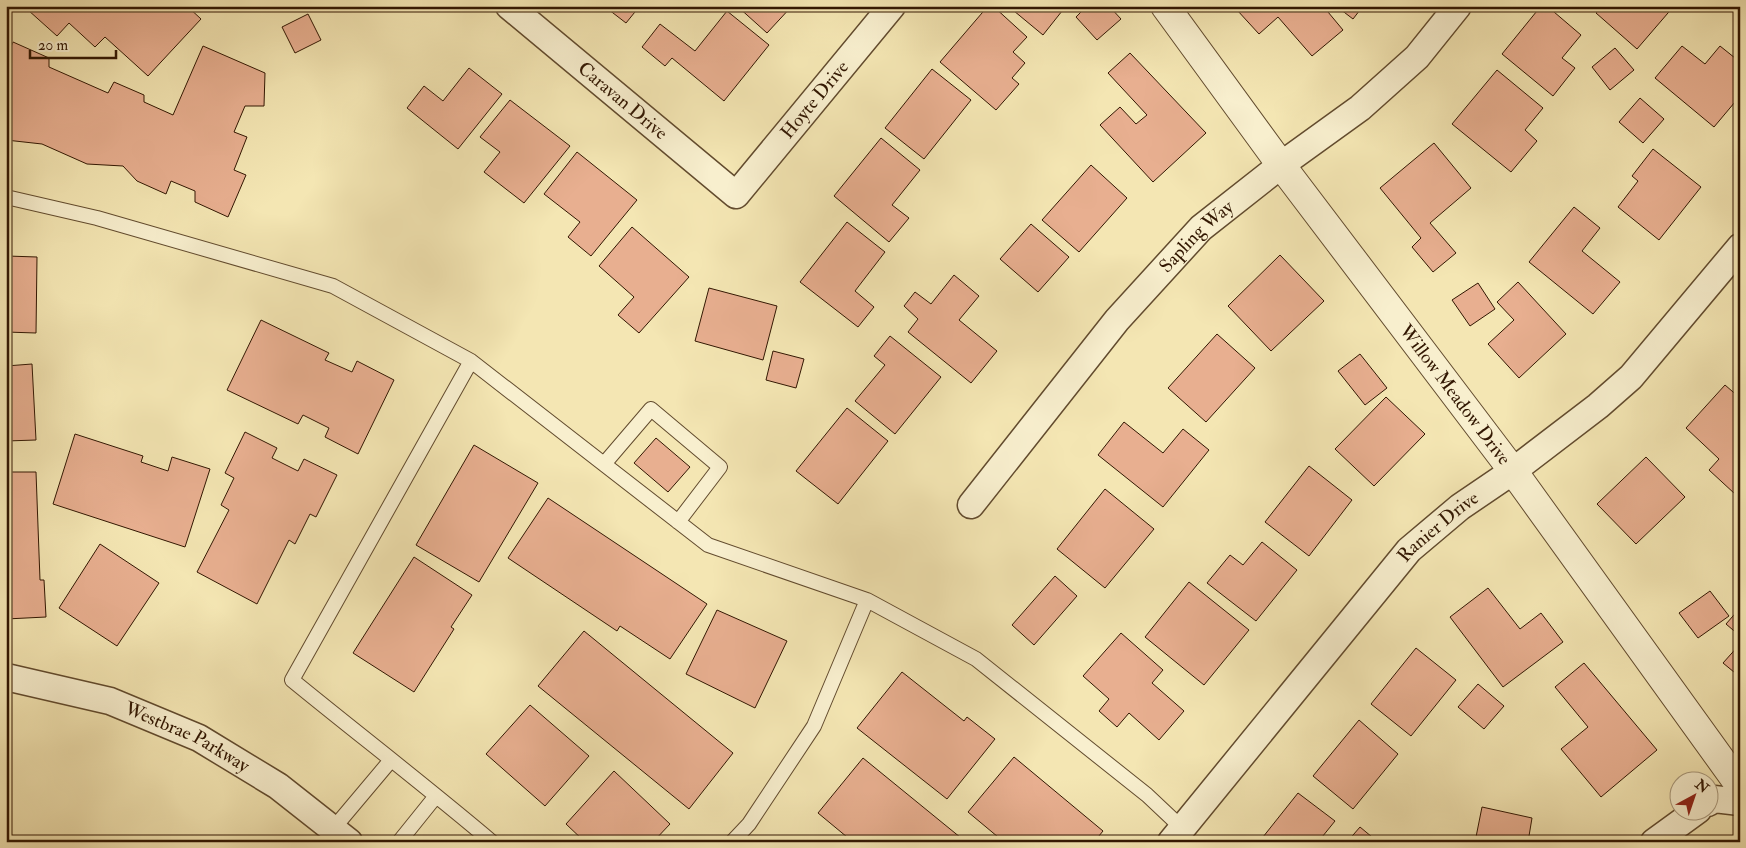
<svg xmlns="http://www.w3.org/2000/svg" width="1746" height="848" font-family="'IM FELL Double Pica',serif">
	<style>
		.building { fill: #e8af90; stroke: #321702 }
		.lines { fill: none; stroke-linecap: round; stroke-linejoin: round }
		.service-casing { stroke: #624b2e; stroke-width: 16 }
		.minor-casing { stroke: #624b2e; stroke-width: 29 }
		.tertiary-casing { stroke: #624b2e; stroke-width: 30 }
		.service { stroke: #f8efce; stroke-width: 14 }
		.minor { stroke: #f8efce; stroke-width: 26 }
		.tertiary { stroke: #f8efce; stroke-width: 28 }
		.labels { text-anchor: middle; dominant-baseline: central; stroke-width: 4; stroke-linejoin: round; paint-order: stroke }
		.street-label { font-size: 19px; fill: #321702; stroke: #f8efce }
	</style>
	<rect width="100%" height="100%" fill="#f4e6b3"/>
	<filter id="stains"><feTurbulence type="fractalNoise" baseFrequency=".004" numOctaves="4"/><feColorMatrix values="0 0 0 0 .2 0 0 0 0 .09 0 0 0 0 .02 0 0 0 .5 -.17"/></filter>
	<radialGradient id="worn" r=".72"><stop offset=".6" stop-color="#630" stop-opacity="0"/><stop offset="1" stop-color="#630" stop-opacity=".3"/></radialGradient>
	<!-- building -->
	<path class="building" d="M32,6H187L201,19L148,76L105,37L95,47L69,23L57,36L28,10Z
		M604,6H638L639,7L626,23Z
		M737,6H792L767,33Z
		M988,6H993L1027,37L1013,52L1025,63L1012,78L1019,84L996,110L940,62Z
		M1008,6H1066L1043,35Z
		M1087,6H1109L1121,19L1097,40L1076,17Z
		M1241,6H1323L1343,30L1312,56L1278,17L1259,34L1237,10Z
		M1336,6H1363L1353,19Z
		M1541,6H1547L1581,35L1562,58L1575,68L1553,96L1502,54Z
		M1602,6H1674L1637,49L1596,13Z
		M727,11L769,45L724,101L672,58L665,66L642,47L660,24L695,51Z
		M308,14L321,40L295,53L282,27Z
		M13,42L49,58V67L108,93L114,82L144,95V102L173,115L203,46L265,73L264,106H245L234,132L247,137L234,170L246,175L228,217L195,202V191L171,181L166,194L137,181L123,166L87,164L42,144L6,140L8,54Z
		M1682,46L1705,64L1720,46L1740,62V96L1714,127L1655,78Z
		M1615,48L1634,70L1610,90L1592,67Z
		M1130,53L1206,133L1153,182L1100,125L1120,107L1136,124L1147,115L1108,73Z
		M469,68L502,94L458,149L407,108L424,86L443,101Z
		M932,69L971,100L924,159L885,128Z
		M1497,70L1543,108L1525,130L1537,141L1511,172L1452,124Z
		M1640,98L1664,119L1643,143L1619,122Z
		M510,100L570,146L524,203L484,172L500,152L480,137Z
		M881,138L920,170L892,205L909,218L889,242L834,196Z
		M1434,143L1471,188L1430,223L1456,253L1433,272L1412,247L1421,238L1380,188Z
		M1653,149L1701,187L1659,240L1618,207L1638,181L1632,176Z
		M577,152L637,200L591,256L568,237L580,222L544,194Z
		M1091,165L1127,198L1079,252L1042,220Z
		M1574,207L1600,228L1582,251L1620,282L1593,314L1529,262Z
		M847,222L885,252L855,291L874,307L858,327L800,282Z
		M1031,224L1069,257L1038,292L1000,259Z
		M632,227L689,277L639,333L618,315L634,297L599,266Z
		M6,239L7,256L37,257L36,333L6,332Z
		M1280,255L1324,301L1271,351L1228,306Z
		M954,275L979,296L959,320L997,351L971,383L908,332L918,319L904,306L915,292L931,304Z
		M1518,282L1566,334L1519,378L1488,344L1514,320L1497,302Z
		M1478,283L1495,309L1470,326L1452,300Z
		M709,288L777,306L763,360L695,341Z
		M261,320L329,353L325,360L352,372L357,361L394,380L358,454L325,437L329,428L303,415L298,424L227,390Z
		M1217,334L1255,368L1206,422L1168,388Z
		M890,336L941,377L895,434L855,401L885,365L874,356Z
		M773,351L804,359L796,388L766,380Z
		M1360,354L1387,388L1365,405L1338,371Z
		M32,364L36,440L6,441V366Z
		M1725,385L1740,398V489L1735,494L1709,470L1719,459L1686,428Z
		M1386,397L1425,434L1374,486L1335,449Z
		M847,408L888,441L838,504L796,471Z
		M1124,422L1163,453L1183,429L1209,450L1163,507L1098,455Z
		M245,432L277,448L272,458L298,471L304,459L337,475L316,517L310,514L295,544L289,540L257,604L197,572L229,510L221,505L234,478L225,473Z
		M75,434L143,456L141,462L168,471L172,457L210,469L185,547L53,504Z
		M656,438L690,467L668,492L634,463Z
		M474,445L538,483L479,582L416,545Z
		M1646,457L1685,497L1636,544L1597,504Z
		M1309,466L1352,500L1309,556L1265,522Z
		M6,472H36L40,580H44L46,617L6,619Z
		M1105,489L1154,529L1105,588L1057,549Z
		M548,498L707,604L670,659L620,626L617,631L508,558Z
		M1262,542L1297,570L1256,621L1207,583L1230,555L1243,565Z
		M100,544L159,583L117,646L59,608Z
		M414,557L472,595L451,627L454,629L414,692L353,653Z
		M1055,576L1077,596L1034,645L1012,625Z
		M1189,582L1249,630L1204,685L1145,637Z
		M1488,588L1520,629L1541,613L1563,642L1503,687L1450,617Z
		M1710,591L1729,616L1698,638L1679,613Z
		M1740,608V636L1726,624Z
		M717,610L787,641L755,708L686,674Z
		M584,631L733,753L689,809L538,686Z
		M1121,633L1163,670L1152,683L1184,711L1159,740L1129,713L1117,727L1099,711L1109,699L1083,676Z
		M1740,644V677L1723,663Z
		M1416,648L1456,680L1411,736L1371,704Z
		M1584,663L1657,750L1601,797L1561,749L1588,727L1555,687Z
		M902,672L964,721L967,717L995,739L947,799L857,728Z
		M1478,684L1504,706L1484,729L1458,707Z
		M530,705L589,756L545,806L486,754Z
		M1359,720L1398,754L1353,809L1313,776Z
		M1014,757L1103,831L1094,842H1004L968,812Z
		M863,758L966,842H853L818,813Z
		M614,771L670,824L653,842H585L566,824Z
		M1298,793L1335,821L1318,842H1259Z
		M1482,807L1532,818L1528,842H1475Z
		M1360,827L1378,842H1347Z"/>
	<g class="lines">
		<defs>
			<path id="service" d="M6,197L97,218L333,286L471,361L708,545L867,600L976,659L1147,795L1182,828
				M471,361L292,680C358,734 426,786 492,842
				M604,464L651,409L720,467L678,522
				M333,829L391,760
				M399,842L436,796
				M732,842L749,824L814,726L867,600"/>
			<g id="minor">
				<path id="s1" d="M509,6L736,195L892,6"/>
				<path id="s2" d="M971,505L1117,320L1201,228L1281,165L1360,108L1417,57L1458,6"/>
				<path id="s3" d="M6,677L110,701L199,738L278,786L349,842"/>
				<path d="M1708,803L1714,799L1740,802"/>
				<path id="s4" d="M1171,842L1409,550L1460,507L1513,471L1598,406L1631,377L1740,247"/>
				<path d="M1654,842L1698,810"/>
			</g>
			<g id="tertiary">
				<path id="s5" d="M1165,6L1281,165L1513,471L1740,786"/>
			</g>
		</defs>
		<!-- service casing -->
		<use href="#service" class="service-casing"/>
		<!-- minor casing -->
		<use href="#minor" class="minor-casing"/>
		<!-- tertiary casing -->
		<use href="#tertiary" class="tertiary-casing"/>
		<!-- service -->
		<use href="#service" class="service"/>
		<!-- minor -->
		<use href="#minor" class="minor"/>
		<!-- tertiary -->
		<use href="#tertiary" class="tertiary"/>
	</g>
	<g class="labels">
		<!-- street labels -->
		<g class="street-label">
			<text stroke="none"><textPath href="#s1" startOffset="148">Caravan Drive</textPath></text>
			<text stroke="none"><textPath href="#s1" startOffset="419">Hoyte Drive</textPath></text>
			<text stroke="none"><textPath href="#s2" startOffset="351">Sapling Way</textPath></text>
			<text stroke="none"><textPath href="#s5" startOffset="485">Willow Meadow Drive</textPath></text>
			<text stroke="none"><textPath href="#s4" startOffset="414">Ranier Drive</textPath></text>
			<text stroke="none"><textPath href="#s3" startOffset="192">Westbrae Parkway</textPath></text>
		</g>
	</g>
	<!-- margin -->
	<rect width="1746" height="848" fill="none" stroke="#f4e6b3" stroke-width="25"/>
	<rect x="8" y="8" width="1731" height="833" fill="none" stroke="#321702" stroke-width="2.5"/>
	<rect x="12" y="12" width="1721" height="823" fill="none" stroke="#321702"/>
	<!-- north arrow -->
	<g transform="translate(1694 796) rotate(40)"><circle r="24" fill="#f8efce" stroke="#a9997c"/>
	<path d="M0-4L9 19L0 12L-9 19Z" fill="#8f2418"/>
	<text y="-8" font-size="14" font-weight="bold" text-anchor="middle" fill="#321702">N</text>
	</g>
	<!-- scale -->
	<path d="M30 50v8h86v-8" fill="none" stroke="#321702" stroke-width="2.5"/>
	<text x="38" y="50" font-size="15" fill="#321702" stroke="#f8efce" stroke-width="4" paint-order="stroke">20 m</text>
	<rect width="100%" height="100%" filter="url(#stains)"/>
	<rect width="100%" height="100%" fill="url(#worn)"/>
</svg>
